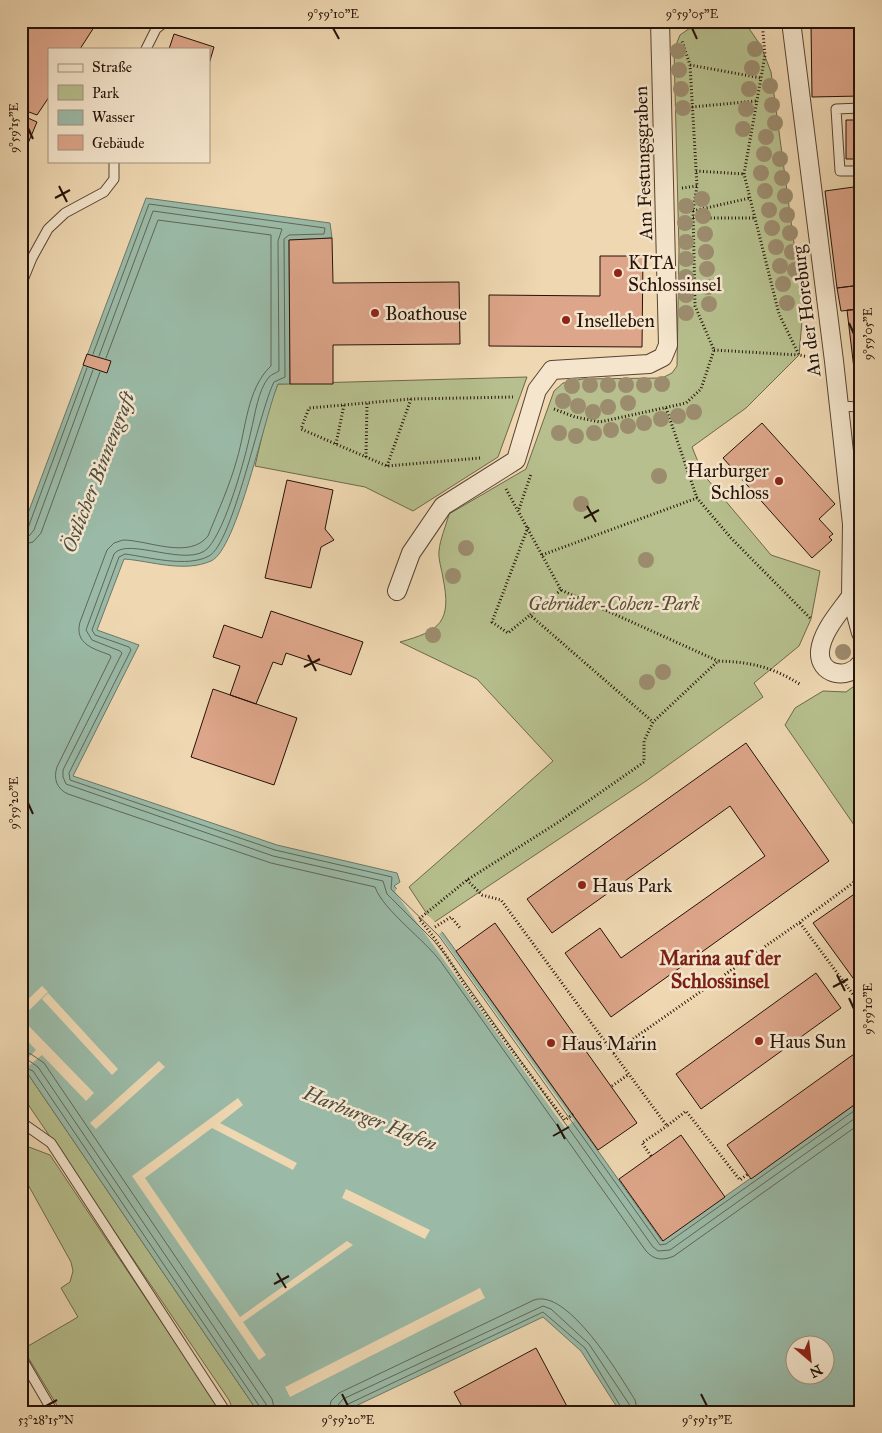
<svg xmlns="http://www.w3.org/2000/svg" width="882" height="1433" font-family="'IM FELL Great Primer',serif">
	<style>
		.green { fill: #b6bf8d; stroke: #6e684a }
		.water { fill: #9abaa7; stroke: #6b7767; fill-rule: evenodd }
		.pier { fill: #eed7b1 }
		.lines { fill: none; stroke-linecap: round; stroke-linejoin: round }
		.shore { stroke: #606658; stroke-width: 1 }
		.building { fill: #dda589; stroke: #251208 }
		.service-casing { stroke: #574332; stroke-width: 11 }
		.minor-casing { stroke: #574332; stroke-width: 20 }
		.path { stroke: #251208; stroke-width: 3; stroke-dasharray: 1 2.5; stroke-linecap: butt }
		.service { stroke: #f4e5cc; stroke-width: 9 }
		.minor { stroke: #f4e5cc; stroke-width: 18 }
		.tree { fill: #9c8c6e }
		.ticks { fill: none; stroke: #251208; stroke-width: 2 }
		.poi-dot { fill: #8f2418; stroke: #f4e5cc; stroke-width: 2 }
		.labels { text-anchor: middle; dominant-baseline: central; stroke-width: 5; stroke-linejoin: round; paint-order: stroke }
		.street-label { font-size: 19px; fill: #251208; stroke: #f4e5cc }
		.poi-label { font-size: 19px; fill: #251208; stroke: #f4e5cc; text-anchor: start }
		.park-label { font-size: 19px; font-style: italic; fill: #584f37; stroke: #f4e5cc }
		.water-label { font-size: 20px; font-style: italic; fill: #4e4d40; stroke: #f4e5cc }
		.neighbourhood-label { font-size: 20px; font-weight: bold; fill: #7a1f14; stroke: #f4e5cc }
		.neatline { fill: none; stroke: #251208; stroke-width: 2 }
		.ticks-label { font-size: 12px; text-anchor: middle; fill: #251208 }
	</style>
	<rect width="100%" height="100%" fill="#eed7b1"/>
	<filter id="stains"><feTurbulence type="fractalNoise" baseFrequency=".004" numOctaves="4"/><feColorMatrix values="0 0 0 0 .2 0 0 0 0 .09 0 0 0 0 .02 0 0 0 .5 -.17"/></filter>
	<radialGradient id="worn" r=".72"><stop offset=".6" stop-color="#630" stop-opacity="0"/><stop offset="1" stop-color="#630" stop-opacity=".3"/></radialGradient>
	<!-- green -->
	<path class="green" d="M748,27L761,46L771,72L803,310L799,355L746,408L692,447L703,474L771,555L820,571L811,619L799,646L754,683L763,697L646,781L433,923L409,887L553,761L477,679L400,642C440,631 452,622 443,578C442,570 438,559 439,551C440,539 446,526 449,514L526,469L554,391L563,383L582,379L662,378L672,373L677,366L679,250L674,50L680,35L690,28Z
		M527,377L498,457L413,511L365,487L255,466L269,406L278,384Z
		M861,681V835L785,725L795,708L823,691L846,692Z
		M21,1070L28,1074L258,1412H234L229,1400L21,1094Z
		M21,1144L50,1155L217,1405L218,1412H61L23,1349L78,1317L61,1288L70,1282L73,1271L71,1262L26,1181L21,1183Z"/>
	<!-- water -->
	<path class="water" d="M146,198L330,223L332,238L289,240L290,384H278C265,415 237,550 211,561C183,573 152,561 124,559L97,630L139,645L73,776L277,845L397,873L400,882L394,886L443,933L456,951L662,1241L861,1100V1412H620L581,1351L543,1317L343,1412H258L28,1074L21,1070V532ZM794,1346H824V1376H794Z"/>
	<!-- pier -->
	<path class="pier" d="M398,886L434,921L442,932L439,934L574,1121L565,1128L395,892Z
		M42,986L48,992L21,1018V1006Z
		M48,993L118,1069L112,1075L42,999Z
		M22,1019L94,1093L86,1101L42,1055L21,1072V1065L36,1050L21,1034Z
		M159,1061L165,1067L96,1129L90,1123Z
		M238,1098L243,1105L220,1123L297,1163L293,1170L212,1128L145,1178L240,1317L347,1241L353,1245L243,1322L266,1355L259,1360L132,1176Z
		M346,1189L430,1230L425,1239L342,1198Z
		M480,1288L485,1298L290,1397L285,1387Z"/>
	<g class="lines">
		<!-- shore -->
		<path class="shore" d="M93,354L149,204L325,228L324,234L289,235L284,239L285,377L274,382C259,412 233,543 209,556C187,568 148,557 125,554L119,557L92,630L95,635L129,647L131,650L69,773L70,780L275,850L392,877L391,889L439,936L452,954L660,1245L666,1244L861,1106
			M99,356L153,211L282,229L278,241L279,371C276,373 272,374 269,377C258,390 255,415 251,431C245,459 226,528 208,548C189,569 127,536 114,554L86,630L92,640L120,651L122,653L63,770V777L66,784L273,856L383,881L387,894L434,941L447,957L653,1247L658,1251L670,1250L861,1114
			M106,358L158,220L271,235V366C247,388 246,429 237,459C230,485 218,511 208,536C189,560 148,540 123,540L114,543L107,550L80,622C74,644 94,649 110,655L111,657L57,767C53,779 57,789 68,794L271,863L375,887C383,910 425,940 441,962L646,1251C654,1260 663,1261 674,1256L861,1123
			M21,531L28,528L87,368
			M21,538L29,536L34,530L93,370
			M21,545L33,542L41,533L100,372
			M21,1052L31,1054L44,1063L272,1399L275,1412
			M21,1059L28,1060L38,1067L266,1404L268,1412
			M21,1066L33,1071L260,1407L261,1412
			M329,1412L331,1401L339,1393L534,1300C568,1288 620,1376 635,1400L638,1412
			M336,1412L338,1405L343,1399L543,1306L551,1309L589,1344L629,1404L630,1412
			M343,1412L346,1405L543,1312L585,1348L624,1412"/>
	</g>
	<!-- building -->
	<path class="building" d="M21,21H98L80,49H49V97L37,115L21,109Z
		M811,24H861V96L812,97Z
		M174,34L214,47L209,64V49H169Z
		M21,115L37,122L21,160Z
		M846,120H861V159H846Z
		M861,186V285L837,288L825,191Z
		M332,238L333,283L459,282L460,344L333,345V384H290L289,240Z
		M600,256H643L642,347L489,346V295L600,296Z
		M861,285V309L841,311L837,288Z
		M861,309V394H857L847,310Z
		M87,354L111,361L107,373L83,365Z
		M861,418V456L855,419Z
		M762,423L835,504L819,519L833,534L829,537L832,540L812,558L723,458Z
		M287,480L333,490L325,529L334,540L321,547L311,588L265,578Z
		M271,611L363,642L351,675L286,653L282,665L273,662L256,704L230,695L240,666L213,657L224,625L262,638Z
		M213,689L297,718L274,785L191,757Z
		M746,743L829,861L611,1017L565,953L600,928L621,958L765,856L730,806L552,933L527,899Z
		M853,895L861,906V989L813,923Z
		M495,923L637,1123L598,1150L456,951Z
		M816,973L841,1008L701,1109L676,1074Z
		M861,1049V1100L751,1179L727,1145Z
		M681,1135L725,1197L663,1241L619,1179Z
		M21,1235L28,1248L21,1251Z
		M536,1348L570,1412H465L454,1392Z"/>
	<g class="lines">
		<defs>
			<path id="service" d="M146,49L156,29L166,21
				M861,108L836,109L840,171H861
				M21,285L32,258L48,229L65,213L104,192L114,179V161
				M838,406L861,407
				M855,671L861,682
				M21,1122L51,1143L226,1412
				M21,1357L53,1412"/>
			<path id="minor" d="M791,21L834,361L852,524L851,596L861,633
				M397,591L411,553L443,506L516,460L537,390L552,370L649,364L663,357L668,345L660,21
				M851,596C840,612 822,631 820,651C818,675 848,681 861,663"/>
		</defs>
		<!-- service casing -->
		<use href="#service" class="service-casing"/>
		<!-- minor casing -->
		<use href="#minor" class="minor-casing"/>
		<!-- path -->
		<path class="path" d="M762,21L765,55L744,174L779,314L799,355L814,358
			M690,65L761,78
			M692,107L756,101
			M696,171L744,174
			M682,188L697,186
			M693,211L750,198
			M693,218H755
			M714,350L798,355
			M666,408L697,498
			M554,409L575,417L600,422L686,403L701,389L714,350L695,306L693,211L697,186L690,65L682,41
			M336,444L344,405
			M366,457L367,403
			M480,458L387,466L301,429L309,408L411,399L513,397
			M387,466L411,399
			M506,489L561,590L718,661
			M519,509L531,474
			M528,527L492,622L508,633L530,615
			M542,555L697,498L731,538L811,619
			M561,590L530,615L653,722
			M858,697L861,714
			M467,880L482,895L501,900L667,1126L686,1111L740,1180L748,1174
			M800,923L861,1005
			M435,927L451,917L460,928
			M613,1053L800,922L861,877
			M612,1086L629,1074
			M573,1114L565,1120C531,1076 497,1031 465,985C450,962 437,939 419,919L467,880L557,823L644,762V741L653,722L718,661C751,662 773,667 801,685
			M651,1156L642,1143L667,1126"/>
		<!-- service -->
		<use href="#service" class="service"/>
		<!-- minor -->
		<use href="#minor" class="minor"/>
	</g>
	<!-- trees -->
	<g class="tree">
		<circle cx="755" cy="49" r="8"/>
		<circle cx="678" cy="51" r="8"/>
		<circle cx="752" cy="68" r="8"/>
		<circle cx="679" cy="70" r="8"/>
		<circle cx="770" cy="86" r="8"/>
		<circle cx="681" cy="89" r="8"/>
		<circle cx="749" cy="89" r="8"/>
		<circle cx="772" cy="105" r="8"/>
		<circle cx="683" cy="108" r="8"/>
		<circle cx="746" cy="109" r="8"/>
		<circle cx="775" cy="123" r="8"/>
		<circle cx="743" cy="129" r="8"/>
		<circle cx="766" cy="137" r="8"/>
		<circle cx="764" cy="154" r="8"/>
		<circle cx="780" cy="159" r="8"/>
		<circle cx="761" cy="173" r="8"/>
		<circle cx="782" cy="178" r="8"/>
		<circle cx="765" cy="191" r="8"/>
		<circle cx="785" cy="196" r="8"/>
		<circle cx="702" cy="199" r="8"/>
		<circle cx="686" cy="206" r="8"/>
		<circle cx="769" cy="210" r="8"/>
		<circle cx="787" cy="215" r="8"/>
		<circle cx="703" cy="216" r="8"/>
		<circle cx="685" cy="223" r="8"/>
		<circle cx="772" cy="228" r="8"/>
		<circle cx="790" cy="233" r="8"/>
		<circle cx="705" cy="234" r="8"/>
		<circle cx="686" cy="242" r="8"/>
		<circle cx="776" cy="247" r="8"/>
		<circle cx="706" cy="252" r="8"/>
		<circle cx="792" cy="252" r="8"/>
		<circle cx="686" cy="259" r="8"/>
		<circle cx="780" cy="266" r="8"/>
		<circle cx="707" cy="269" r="8"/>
		<circle cx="795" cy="270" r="8"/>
		<circle cx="686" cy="277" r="8"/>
		<circle cx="783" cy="284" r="8"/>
		<circle cx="708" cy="287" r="8"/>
		<circle cx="686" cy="295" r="8"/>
		<circle cx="787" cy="303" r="8"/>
		<circle cx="709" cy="304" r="8"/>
		<circle cx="686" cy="313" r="8"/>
		<circle cx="662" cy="384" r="8"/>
		<circle cx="590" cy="385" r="8"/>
		<circle cx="608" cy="385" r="8"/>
		<circle cx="626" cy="385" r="8"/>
		<circle cx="644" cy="385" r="8"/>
		<circle cx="572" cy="386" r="8"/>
		<circle cx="563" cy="401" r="8"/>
		<circle cx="628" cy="403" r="8"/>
		<circle cx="578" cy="406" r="8"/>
		<circle cx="608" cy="407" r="8"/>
		<circle cx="593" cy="412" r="8"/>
		<circle cx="694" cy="412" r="8"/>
		<circle cx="678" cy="416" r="8"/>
		<circle cx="661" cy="419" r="8"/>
		<circle cx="644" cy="423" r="8"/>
		<circle cx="628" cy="426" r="8"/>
		<circle cx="611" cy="430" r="8"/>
		<circle cx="559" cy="433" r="8"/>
		<circle cx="594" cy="433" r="8"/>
		<circle cx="576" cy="436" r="8"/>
		<circle cx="659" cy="476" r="8"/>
		<circle cx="581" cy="504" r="8"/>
		<circle cx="466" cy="548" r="8"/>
		<circle cx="646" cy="560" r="8"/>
		<circle cx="453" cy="576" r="8"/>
		<circle cx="433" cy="635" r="8"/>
		<circle cx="843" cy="652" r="8"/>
		<circle cx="663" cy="672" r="8"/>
		<circle cx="647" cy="682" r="8"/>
	</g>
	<!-- ticks -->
	<path class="ticks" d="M333,28L339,39M692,28L697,39M28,128L33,139M59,186L67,202M55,198L70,190M849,323L854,334M587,506L596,522M584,518L599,510M308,655L316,671M304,667L320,659M28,803L33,814M837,975L845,991M833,987L848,979M849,998L854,1009M557,1124L565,1139M553,1136L569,1127M277,1273L286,1288M274,1284L289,1276M342,1394L348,1406M701,1394L707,1406M46,1406L57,1400"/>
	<!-- markers -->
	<g class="poi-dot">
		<circle cx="618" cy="273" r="5"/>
		<circle cx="375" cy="313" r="5"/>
		<circle cx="566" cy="320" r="5"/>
		<circle cx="779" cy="481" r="5"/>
		<circle cx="582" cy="885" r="5"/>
		<circle cx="759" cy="1041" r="5"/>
		<circle cx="551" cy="1043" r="5"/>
	</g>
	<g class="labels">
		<!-- street labels -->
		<g class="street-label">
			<text transform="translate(643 163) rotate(-92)">Am Festungsgraben</text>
			<text transform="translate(806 311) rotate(-97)">An der Horeburg</text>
		</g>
		<!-- poi labels -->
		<g class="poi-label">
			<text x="628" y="262">KITA<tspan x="628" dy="22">Schlossinsel</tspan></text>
			<text x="385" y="313">Boathouse</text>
			<text x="576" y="320">Inselleben</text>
			<text x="769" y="470" text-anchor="end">Harburger<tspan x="769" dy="22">Schloss</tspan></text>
			<text x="592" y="885">Haus Park</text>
			<text x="769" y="1041">Haus Sun</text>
			<text x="561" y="1043">Haus Marin</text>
		</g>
		<!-- park labels -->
		<g class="park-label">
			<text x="614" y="603">Gebrüder-Cohen-Park</text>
		</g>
		<!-- water labels -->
		<g class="water-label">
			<text transform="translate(98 472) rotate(-69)">Östlicher Binnengraft</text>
			<text transform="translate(370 1118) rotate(22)">Harburger Hafen</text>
		</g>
		<!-- neighbourhood labels -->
		<g class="neighbourhood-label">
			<text x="720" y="958">Marina auf der<tspan x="720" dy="23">Schlossinsel</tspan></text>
		</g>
	</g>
	<!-- margin -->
	<rect width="882" height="1433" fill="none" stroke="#eed7b1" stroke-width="55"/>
	<!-- legend -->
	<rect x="48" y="48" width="162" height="115" fill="#f4e5cc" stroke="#a1917e"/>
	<rect x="58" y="64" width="25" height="8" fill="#f4e5cc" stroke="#a1917e"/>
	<text x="92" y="72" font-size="15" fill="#251208">Straße</text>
	<rect x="58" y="85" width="25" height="15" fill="#b6bf8d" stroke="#a1917e"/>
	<text x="92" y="98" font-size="15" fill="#251208">Park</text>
	<rect x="58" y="110" width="25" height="15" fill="#9abaa7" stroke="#a1917e"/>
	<text x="92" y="122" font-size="15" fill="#251208">Wasser</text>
	<rect x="58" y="135" width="25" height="15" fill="#dda589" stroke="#a1917e"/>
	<text x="92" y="148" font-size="15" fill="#251208">Gebäude</text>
	<!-- north arrow -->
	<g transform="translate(810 1360) rotate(152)"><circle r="24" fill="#f4e5cc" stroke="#a1917e"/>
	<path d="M0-4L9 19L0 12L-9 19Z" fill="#8f2418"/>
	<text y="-8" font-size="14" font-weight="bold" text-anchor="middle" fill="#251208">N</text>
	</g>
	<rect x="28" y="28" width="826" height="1378" class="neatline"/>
	<g class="ticks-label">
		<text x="333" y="18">9°59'10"E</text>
		<text x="692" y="18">9°59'05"E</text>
		<text transform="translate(14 128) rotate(-90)" y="4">9°59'15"E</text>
		<text transform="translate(868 334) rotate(-90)" y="4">9°59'05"E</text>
		<text transform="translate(14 803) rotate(-90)" y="4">9°59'20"E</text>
		<text transform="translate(868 1009) rotate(-90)" y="4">9°59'10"E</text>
		<text x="46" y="1424">53°28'15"N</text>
		<text x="348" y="1424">9°59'20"E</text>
		<text x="707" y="1424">9°59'15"E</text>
	</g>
	<rect width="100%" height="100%" filter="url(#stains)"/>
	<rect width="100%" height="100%" fill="url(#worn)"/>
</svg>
